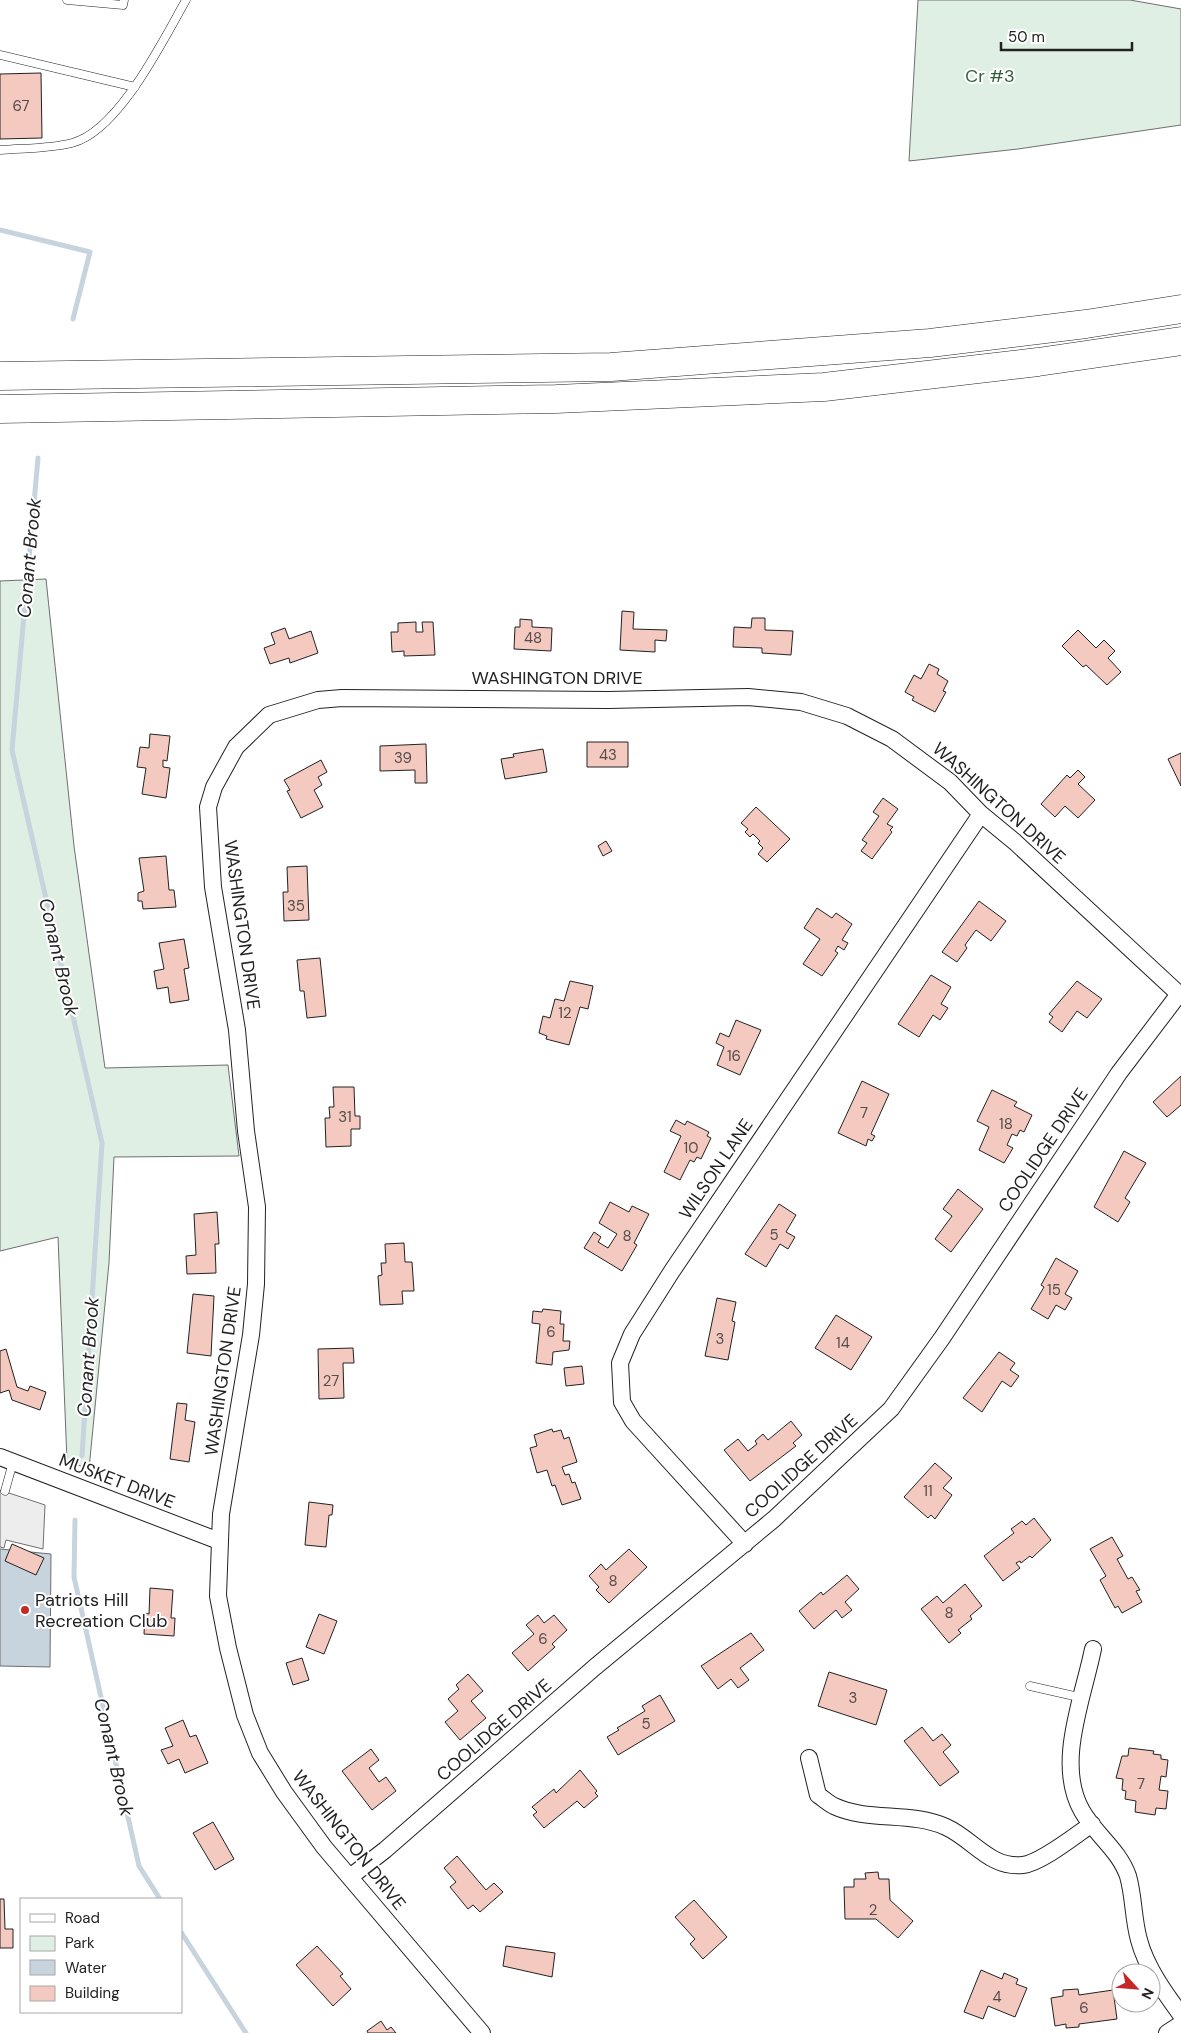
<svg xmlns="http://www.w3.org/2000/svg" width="1181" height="2033" font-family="'DM Sans',sans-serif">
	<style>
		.green { fill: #e0efe3; stroke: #6f6f6f }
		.parking { fill: #ededed; stroke: #6f6f6f }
		.water { fill: #c7d3dd; stroke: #6f6f6f }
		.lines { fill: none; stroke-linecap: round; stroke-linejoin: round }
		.stream { stroke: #c7d3dd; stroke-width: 5 }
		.building { fill: #f3c9c0; stroke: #222 }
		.service-casing { stroke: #222; stroke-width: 9 }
		.minor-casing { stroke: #222; stroke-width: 18 }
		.motorway-casing { stroke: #222; stroke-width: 29 }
		.service { stroke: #fff; stroke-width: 8 }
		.minor { stroke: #fff; stroke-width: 16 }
		.motorway { stroke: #fff; stroke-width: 28 }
		.poi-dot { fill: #c62828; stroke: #fff; stroke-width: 2 }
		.labels { text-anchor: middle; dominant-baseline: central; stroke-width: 4; stroke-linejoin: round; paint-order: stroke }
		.number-label { font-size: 15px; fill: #564c4a }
		.park-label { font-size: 18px; fill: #2f5e38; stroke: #fff }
		.street-label { font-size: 18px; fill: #222; stroke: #fff }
		.poi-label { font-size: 18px; fill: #222; stroke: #fff; text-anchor: start }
		.water-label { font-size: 19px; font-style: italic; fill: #222; stroke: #fff }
	</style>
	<rect width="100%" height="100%" fill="#fff"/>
	<!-- green -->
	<path class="green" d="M918,0H1130L1181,9V125L1018,149L909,161Z
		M46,579L74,846L105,1068L228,1065L239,1156L114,1157L109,1263L89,1469L67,1461L58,1237L0,1251V581Z"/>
	<!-- parking -->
	<path class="parking" d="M0,1490L45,1505L43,1549L6,1540L4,1548L0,1547Z"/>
	<!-- water -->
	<path class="water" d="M0,1549L51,1554L50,1667L0,1666Z"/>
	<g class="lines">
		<!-- stream -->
		<path class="stream" d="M0,230L90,252L73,319
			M38,458L12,750L102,1143L82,1456
			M75,1520L74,1577L139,1866L160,1899
			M181,1932L246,2033"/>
	</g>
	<!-- building -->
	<path class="building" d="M41,73L42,138L0,139V74Z
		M622,611L634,612L633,629L667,630L666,641L655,640V652L620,650Z
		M752,618H765V630L793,631L791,655L762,653V648L733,647L734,627L751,628Z
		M520,619L532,620V627L552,628L551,651L514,649L515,627H520Z
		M416,622V632H423L422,622H433L435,655L404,656V651L392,652L391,632H398V623Z
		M285,628L289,639L311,631L318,653L290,663L289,658L270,664L264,648L275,644L271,633Z
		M1078,630L1096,648L1104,640L1115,651L1108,658L1121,672L1107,685L1086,665L1083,667L1062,646Z
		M929,664L939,669L937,674L948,681L943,691L946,692L935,712L912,700L914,697L905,692L914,675L921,679Z
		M150,734L170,736L167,761L163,760V767L170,768L166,798L142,794L146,768L137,767L140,747L149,748Z
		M587,742H628V767H587Z
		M426,744L427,783H415V770L380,771V746Z
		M543,749L547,772L505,779L501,759L514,757L513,754Z
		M1181,753V786L1168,759Z
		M321,760L327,772L318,777L322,785L314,790L323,807L301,818L287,791L290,790L284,780Z
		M1078,770L1085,777L1078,784L1095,800L1078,818L1065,806L1055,817L1041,804L1067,775L1070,778Z
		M883,798L898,809L887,824L893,827L890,830L892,832L872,859L861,851L867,843L862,840L879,816L873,812Z
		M756,807L790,839L767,862L758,854L763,848L758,843L760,841L753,834L750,837L745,832L748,829L741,823Z
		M606,841L612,851L603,856L598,846Z
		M166,856L169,890H174L176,907L143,909L142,901H138V893L144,891L139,858Z
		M307,866L309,920L284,921L283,892H288L287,867Z
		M979,901L1006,921L991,941L976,930L965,945L967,948L957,962L942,952Z
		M817,908L832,918L836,913L852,924L842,940L848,943L844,950L838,946L835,951L838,953L822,976L803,964L820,939L804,928Z
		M184,939L189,968L184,969L189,1000L170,1003L168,987L157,989L154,971L164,969L159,943Z
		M320,958L326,1016L307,1018L304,991H300L297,960Z
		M931,975L951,987L941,1004L948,1008L940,1020L933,1015L919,1037L898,1024Z
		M570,981L593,986L588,1009L580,1007L569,1045L546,1039L547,1036L539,1033L543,1016L550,1018L555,999L564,1001Z
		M1077,981L1102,999L1087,1018L1077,1011L1062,1032L1049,1022L1053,1017L1049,1014Z
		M736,1020L761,1030L740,1075L717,1065L724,1047L716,1043L720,1033L729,1037Z
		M1181,1076V1105L1167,1117L1153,1102Z
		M862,1081L889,1094L871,1134L875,1136L872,1141L868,1139L866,1146L838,1133Z
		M333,1087H354L355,1116H360V1129H351V1146L326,1147L325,1118H330L329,1107H334Z
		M992,1090L1017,1102L1014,1106L1032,1115L1024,1132L1020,1130L1017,1136L1012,1134L1007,1145L1013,1148L1004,1163L979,1150L989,1127L977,1121Z
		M676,1120L685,1125L687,1121L709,1132L707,1136L711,1138L701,1159L697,1157L694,1162L690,1160L680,1180L664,1172L681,1136L670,1131Z
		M1124,1151L1146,1163L1125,1198L1130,1202L1118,1222L1094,1207Z
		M958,1189L983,1209L951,1252L935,1239L952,1216L943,1209Z
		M610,1202L629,1212L632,1206L649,1214L634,1243L637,1245L622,1271L584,1248L594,1232L601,1237L598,1242L608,1248L617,1234L599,1223Z
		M779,1204L796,1215L786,1232L795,1237L788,1249L780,1244L766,1267L745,1254Z
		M217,1212L219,1244H215L216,1273L187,1274L186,1256L196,1255L194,1214Z
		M404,1243L405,1262H412L414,1291H402L403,1304L380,1305L378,1276L382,1275L381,1263H386L385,1244Z
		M1056,1258L1078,1271L1065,1294L1072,1298L1065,1310L1056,1305L1048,1319L1031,1309L1044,1287L1041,1285Z
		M193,1294L214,1296L211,1356L187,1353Z
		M717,1298L736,1302L732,1321L735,1322L728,1360L705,1356Z
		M543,1309L561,1311L560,1324H564L563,1341H570L569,1350L553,1352L552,1365L536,1363L540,1324L532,1323L533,1311L542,1312Z
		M836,1315L872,1337L851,1370L815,1348Z
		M353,1348L354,1363H343L344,1398L319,1399L318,1349Z
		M6,1349L17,1387L28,1391L30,1386L46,1392L40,1410L12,1400L9,1390L0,1393V1351Z
		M999,1352L1015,1363L1010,1370L1019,1376L1011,1387L1002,1381L982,1412L963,1398Z
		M582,1366L584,1384L566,1386L564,1368Z
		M177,1403L187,1404L185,1420L195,1422L189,1462L170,1459Z
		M791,1421L802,1435L793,1443L796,1446L750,1481L724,1450L738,1439L748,1451L757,1444L755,1441L763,1434L768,1440Z
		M552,1429L553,1432L561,1430L564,1439L569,1437L577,1462L562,1467L565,1475L569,1474L572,1483L575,1482L581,1499L562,1505L555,1485L552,1486L547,1470L537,1473L530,1448L537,1446L534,1435Z
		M935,1463L952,1478L943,1488L952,1495L935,1519L931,1515L928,1518L904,1497Z
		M309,1502L333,1505L332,1515H329L326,1547L305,1545Z
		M1034,1518L1051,1540L1032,1558L1030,1556L1021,1563L1020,1561L1016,1563L1020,1568L1003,1581L984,1556L1014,1533L1011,1529L1022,1521L1026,1525Z
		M1112,1537L1123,1556L1117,1559L1128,1579L1132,1577L1140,1590L1136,1591L1142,1602L1122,1613L1118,1606L1115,1608L1100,1580L1106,1576L1090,1549Z
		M12,1544L44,1558L36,1575L5,1561Z
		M629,1549L647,1567L609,1603L596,1590L599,1587L589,1576L601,1564L606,1570Z
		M847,1575L859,1589L845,1602L852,1610L842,1618L836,1610L814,1629L799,1611L821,1592L823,1595Z
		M965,1584L982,1606L970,1616L972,1619L958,1630L961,1633L949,1643L921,1609L937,1596L943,1603Z
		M150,1588L173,1590L171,1618H175L174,1636L144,1634L145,1613L149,1614Z
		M319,1614L337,1621L324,1654L306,1647Z
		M538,1615L544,1623L554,1615L567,1630L552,1644L555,1647L528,1671L512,1653L534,1634L526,1625Z
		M751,1633L764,1650L740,1668L749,1680L738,1688L731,1679L718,1689L701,1666Z
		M302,1658L309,1680L293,1685L286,1663Z
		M829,1672L887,1690L876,1725L818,1706Z
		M468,1674L483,1691L471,1701L486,1718L460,1740L445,1722L458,1711L448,1699L459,1689L456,1685Z
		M660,1695L675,1721L618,1755L607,1737L619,1730L617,1728L645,1711L642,1706Z
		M183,1720L190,1737L196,1735L208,1763L185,1773L179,1759L168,1764L161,1750L173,1746L165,1728Z
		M922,1727L933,1741L942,1734L951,1745L943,1752L959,1772L940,1786L904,1741Z
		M1129,1748L1154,1751L1153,1754L1161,1755V1759L1168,1760L1166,1777L1161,1776L1159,1790L1168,1791L1166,1809L1156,1808L1155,1815L1135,1812L1136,1801L1125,1799L1126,1791L1122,1790L1123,1779L1116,1778L1122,1756H1128Z
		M371,1749L379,1760L369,1768L379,1782L386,1777L396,1791L372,1810L342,1771Z
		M580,1770L597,1791L595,1793L598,1796L584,1808L577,1801L544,1828L533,1815L537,1812L532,1807L554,1789L556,1793Z
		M213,1822L234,1859L215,1870L193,1833Z
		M457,1856L486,1890L494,1883L503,1892L480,1912L473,1905L468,1909L450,1887L456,1882L444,1868Z
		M878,1872L879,1879H889L890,1900L913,1921L898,1938L876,1919H845L844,1887H854V1879H866L865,1873Z
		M0,1899H4L5,1929H13V1948H0Z
		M694,1900L727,1937L703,1959L690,1944L695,1939L675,1917Z
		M317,1946L343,1974L340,1976L351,1989L333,2006L296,1965Z
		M506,1946L555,1953L552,1977L503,1966Z
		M981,1970L1002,1979L1004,1973L1018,1979L1016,1984L1027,1988L1015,2017L988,2006L983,2019L964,2012Z
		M1078,1989L1079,1995L1113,1990L1117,2019L1079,2024V2027L1066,2028V2024L1055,2026L1051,1998L1063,1996V1990Z
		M381,2021L387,2030L391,2027L396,2033H368L367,2031Z"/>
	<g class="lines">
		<defs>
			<path id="service" d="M67,0L123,5L124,0
				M0,55L135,87
				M0,150C23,148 49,149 72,143C119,131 163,40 186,0
				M5,1491L13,1462
				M1030,1686L1083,1698"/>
			<path id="minor" d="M0,1457L219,1541
				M745,1544L633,1421L622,1402L620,1363L632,1334L672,1271L981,814
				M1093,1649C1083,1699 1055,1764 1082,1811C1095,1834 1119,1850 1128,1876C1134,1897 1133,1919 1139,1940C1146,1967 1165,1993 1181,2015
				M809,1758L818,1795C823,1798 828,1803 834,1806C868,1822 911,1811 946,1827C973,1839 990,1869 1023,1865C1041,1863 1076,1835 1092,1824
				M350,1877L385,1850L595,1667L774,1519L891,1409L942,1338L1119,1073L1179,994
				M482,2033L324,1847L284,1792L260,1753L245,1715L228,1648L218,1596L221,1514L251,1335L256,1284L257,1207L246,1131L237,1030L213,887L208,807L214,787L236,747L269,715L318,700L342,698L608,700L748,697L801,702L847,716L892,739L950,782L981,814L1015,842L1181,996
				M1167,2033L1181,2024"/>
			<path id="motorway" d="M0,376L611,367L930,343L1086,324L1181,309
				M0,409L556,399L824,387L1038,362L1181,341"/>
		</defs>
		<!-- service casing -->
		<use href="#service" class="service-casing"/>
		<!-- minor casing -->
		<use href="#minor" class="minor-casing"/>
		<!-- motorway casing -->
		<use href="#motorway" class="motorway-casing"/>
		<!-- service -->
		<use href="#service" class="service"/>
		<!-- minor -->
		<use href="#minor" class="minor"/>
		<!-- motorway -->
		<use href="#motorway" class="motorway"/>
	</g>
	<!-- markers -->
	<circle class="poi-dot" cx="25" cy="1610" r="5"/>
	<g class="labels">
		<!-- number labels -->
		<g class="number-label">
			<text x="21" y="106">67</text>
			<text x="533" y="638">48</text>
			<text x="608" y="755">43</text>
			<text x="403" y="758">39</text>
			<text x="296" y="906">35</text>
			<text x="565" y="1013">12</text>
			<text x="734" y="1056">16</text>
			<text x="864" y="1113">7</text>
			<text x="345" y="1117">31</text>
			<text x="1006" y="1124">18</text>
			<text x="691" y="1148">10</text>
			<text x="774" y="1235">5</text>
			<text x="627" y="1236">8</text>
			<text x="1054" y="1290">15</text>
			<text x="551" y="1332">6</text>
			<text x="720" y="1339">3</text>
			<text x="843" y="1343">14</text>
			<text x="331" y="1381">27</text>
			<text x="928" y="1491">11</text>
			<text x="613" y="1581">8</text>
			<text x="949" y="1613">8</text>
			<text x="543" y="1639">6</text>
			<text x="853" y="1698">3</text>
			<text x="646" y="1724">5</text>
			<text x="1141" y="1784">7</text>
			<text x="873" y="1910">2</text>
			<text x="997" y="1997">4</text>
			<text x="1084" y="2008">6</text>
		</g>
		<!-- park labels -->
		<g class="park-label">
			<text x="990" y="76">Cr #3</text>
		</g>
		<!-- street labels -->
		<g class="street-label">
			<text x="557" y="678">WASHINGTON DRIVE</text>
			<text transform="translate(999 803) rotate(42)">WASHINGTON DRIVE</text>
			<text transform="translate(242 925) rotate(82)">WASHINGTON DRIVE</text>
			<text transform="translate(1043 1150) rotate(-56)">COOLIDGE DRIVE</text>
			<text transform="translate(716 1169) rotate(-56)">WILSON LANE</text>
			<text transform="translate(223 1371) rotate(-82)">WASHINGTON DRIVE</text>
			<text transform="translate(801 1466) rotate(-42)">COOLIDGE DRIVE</text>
			<text transform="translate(117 1481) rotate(21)">MUSKET DRIVE</text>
			<text transform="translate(494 1730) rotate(-41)">COOLIDGE DRIVE</text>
			<text transform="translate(349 1840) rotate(52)">WASHINGTON DRIVE</text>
		</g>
		<!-- poi labels -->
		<g class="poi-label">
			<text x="35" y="1600">Patriots Hill<tspan x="35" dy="21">Recreation Club</tspan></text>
		</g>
		<!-- water labels -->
		<g class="water-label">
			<text transform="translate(29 558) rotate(-85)">Conant Brook</text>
			<text transform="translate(59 957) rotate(77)">Conant Brook</text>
			<text transform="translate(88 1357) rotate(-86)">Conant Brook</text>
			<text transform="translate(114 1757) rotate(77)">Conant Brook</text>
		</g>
	</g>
	<!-- legend -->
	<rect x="20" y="1898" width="162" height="115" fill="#ffffff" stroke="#a7a7a7"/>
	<rect x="30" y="1914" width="25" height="8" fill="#ffffff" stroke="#a7a7a7"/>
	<text x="65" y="1923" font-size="15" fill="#222222">Road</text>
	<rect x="30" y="1936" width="25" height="15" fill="#e0efe3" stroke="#a7a7a7"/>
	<text x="65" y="1948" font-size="15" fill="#222222">Park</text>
	<rect x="30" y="1960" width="25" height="15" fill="#c7d3dd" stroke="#a7a7a7"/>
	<text x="65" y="1973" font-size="15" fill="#222222">Water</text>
	<rect x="30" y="1986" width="25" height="15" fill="#f3c9c0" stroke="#a7a7a7"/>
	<text x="65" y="1998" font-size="15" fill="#222222">Building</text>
	<!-- north arrow -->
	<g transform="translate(1136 1988) rotate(116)"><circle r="24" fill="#ffffff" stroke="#a7a7a7"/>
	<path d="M0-4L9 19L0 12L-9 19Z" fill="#c62828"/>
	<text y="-8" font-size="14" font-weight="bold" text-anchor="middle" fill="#222222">N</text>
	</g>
	<!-- scale -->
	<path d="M1001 42v8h131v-8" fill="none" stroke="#222222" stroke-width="2.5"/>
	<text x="1008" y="42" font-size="15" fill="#222222" stroke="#ffffff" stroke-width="4" paint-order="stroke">50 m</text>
</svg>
